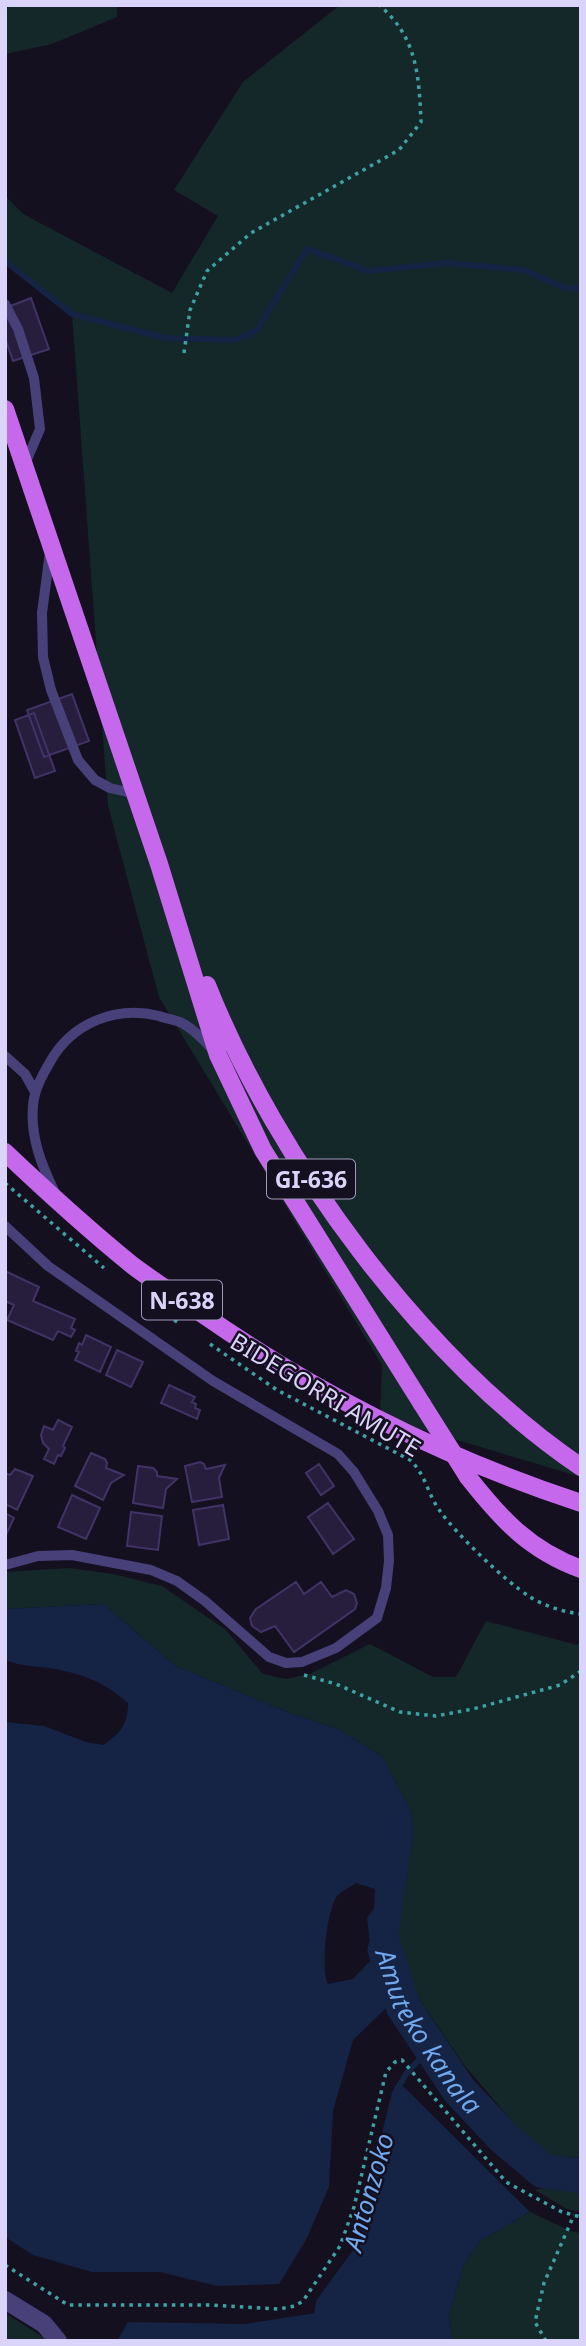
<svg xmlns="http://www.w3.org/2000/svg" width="586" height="2346" font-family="'Noto Sans',sans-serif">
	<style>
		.green { fill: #142829 }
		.water { fill: #152344; fill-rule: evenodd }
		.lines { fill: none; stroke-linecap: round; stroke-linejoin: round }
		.stream { stroke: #152344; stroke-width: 6 }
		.river { stroke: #152344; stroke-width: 35 }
		.building { fill: #271e3e; stroke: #423367; stroke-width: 2 }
		.path { stroke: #3da2a4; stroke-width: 3.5; stroke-dasharray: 3.5 5; stroke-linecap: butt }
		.service { stroke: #474079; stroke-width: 10 }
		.minor { stroke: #474079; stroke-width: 18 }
		.primary { stroke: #c668ec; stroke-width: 18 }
		.primary-bridge { stroke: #c668ec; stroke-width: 18 }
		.labels { text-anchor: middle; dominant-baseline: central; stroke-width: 5; stroke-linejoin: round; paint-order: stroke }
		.shield { fill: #141020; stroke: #9f99b9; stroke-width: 2 }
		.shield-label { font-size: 23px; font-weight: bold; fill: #dbd4fa }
		.street-label { font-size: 24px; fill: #dbd4fa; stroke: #141020 }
		.water-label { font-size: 26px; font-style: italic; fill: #6fa8ed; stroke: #141020 }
	</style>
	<rect width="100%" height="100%" fill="#141020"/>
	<!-- green -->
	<path class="green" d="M11,5H117V17L52,44L5,54V11Z
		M340,5H581V1477L380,1417L382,1365L159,997L108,806L72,314L5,261V196L23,214L172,293L218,216L174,190L243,82Z
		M69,1568L113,1574L162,1586L226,1630L263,1674L286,1679L310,1674L370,1644L433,1677H456L486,1621L577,1645L581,1640V2158L540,2154L465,2066L410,1985L398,1933L413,1834L411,1812L383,1757L338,1729L292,1714L176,1666L103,1604L5,1609V1572Z
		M544,2188L581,2189V2212L567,2209L535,2190Z
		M530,2212L570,2231L581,2233V2341H453L449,2317L463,2266L480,2241Z
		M5,2313L49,2341H5Z"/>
	<!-- water -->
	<path class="water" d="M103,1604L176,1666L292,1714L338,1729L383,1757L411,1812L413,1834L399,1933L410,1985L353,2040L333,2111L329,2187L306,2240L279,2284L217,2286L160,2272H92L33,2255L5,2237V1722L44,1726L86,1742L103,1745C120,1734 128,1724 128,1703C103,1681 81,1673 48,1668C33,1666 20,1666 5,1660V1609ZM356,1883L375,1889L374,1908L367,1918L372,1959L353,1979L328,1984C320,1969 327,1910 337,1896C341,1891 351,1887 356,1883Z
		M400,2083L530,2212L480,2241L463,2266L449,2317L453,2341H117L128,2322L245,2324L316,2313L319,2302L356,2251L395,2093Z"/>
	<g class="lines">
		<!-- stream -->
		<path class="stream" d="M5,261L72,314L165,338L235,340L256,331L307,249L369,271L446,263L524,270L565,288H581
			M316,2321L319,2302L356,2251L395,2093L406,2074L430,2048"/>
		<!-- river -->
		<path class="river" id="s1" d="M385,1950L403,2006L459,2090L504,2138L543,2171L581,2176"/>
	</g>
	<!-- building -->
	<path class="building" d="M31,298L49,349L13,361L5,338V308Z
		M72,694L89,741L44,757L27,710Z
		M34,713L55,771L35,778L15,720Z
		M5,1271L39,1287L33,1301L75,1319L71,1328L75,1330L71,1337L58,1331L53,1340L7,1320L14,1305L5,1301Z
		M86,1335L111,1347L100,1372L75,1360L79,1352L76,1351L79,1343L82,1345Z
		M117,1350L143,1362L131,1387L106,1375Z
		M169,1385L195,1397L192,1402L196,1404L195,1408L200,1410L197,1419L161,1403Z
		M58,1420L72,1427L63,1446L65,1448L61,1456L58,1455L54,1464L44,1459L49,1449L43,1443L41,1435L44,1426L53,1430Z
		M91,1453L105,1459L107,1463L106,1468L124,1475L111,1483L103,1500L75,1486Z
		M200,1462L204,1464L206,1469L225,1465L219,1478L222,1497L192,1502L185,1466Z
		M319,1464L334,1486L321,1495L306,1473Z
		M138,1466L153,1468L157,1472V1476L177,1479L166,1489L163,1508L133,1503Z
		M15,1469L33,1476L17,1510L5,1504V1473L10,1475Z
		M72,1495L100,1508L86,1539L58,1527Z
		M328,1503L354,1539L333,1554L308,1517Z
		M223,1505L229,1539L199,1545L193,1510Z
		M131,1512L162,1516L158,1550L127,1546Z
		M5,1513L14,1518L5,1537Z
		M296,1582L304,1594L321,1582L332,1597L346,1590L354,1594L357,1603L355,1609L294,1652L275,1626L261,1632L252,1626L250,1618L256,1609Z"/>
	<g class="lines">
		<!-- path -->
		<path class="path" d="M184,353L190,310L207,271L251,233L399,150L421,122C419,75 417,37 379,5
			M5,1183L104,1268
			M146,1301L180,1324
			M210,1344L277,1390L410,1460C425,1473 428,1495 440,1511C457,1535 504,1580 530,1597C545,1606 563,1612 581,1614
			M304,1675L336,1684L400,1712L436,1716L473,1709L560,1685L581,1671
			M5,2265L68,2305H209L279,2309L295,2306L303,2301L340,2246L354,2207L386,2072L395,2062L402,2060L506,2182L562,2212L581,2217
			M546,2341L535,2322L544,2283L574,2215"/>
		<!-- service -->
		<path class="service" d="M5,304L18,329L34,378L40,429L25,464
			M50,552L42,613L43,657L51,690L78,760L95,780L110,788L136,794
			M5,1056L25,1074L35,1092
			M55,1193C42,1166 30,1137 33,1106C34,1090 42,1076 50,1062C72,1023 116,1005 159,1016C167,1019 177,1020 184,1024C195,1031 204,1040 212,1049
			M5,1226L48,1266L213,1381L338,1454L354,1472L378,1511L388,1535L389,1561L386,1588L377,1618L336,1648L302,1662L286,1663L269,1657L205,1601L177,1581L151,1570L72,1555L38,1556L5,1565"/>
		<!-- minor -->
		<path class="minor" d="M5,2300L44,2324L58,2341"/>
		<!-- primary -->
		<path class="primary" d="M5,409L159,864L218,1055L263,1150L422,1404
			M207,985C277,1161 423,1360 581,1467
			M5,1152C46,1191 88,1229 132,1265C153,1281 176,1295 198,1311C315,1393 444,1458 581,1503
			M468,1477C501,1519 529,1550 581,1569"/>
		<!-- primary-bridge -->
		<path class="primary-bridge" d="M422,1404L468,1477"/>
	</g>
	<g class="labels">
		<!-- shield labels -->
		<g class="shield">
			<rect x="267" y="1159.5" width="88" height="39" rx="5"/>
			<rect x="142" y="1280.5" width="80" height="39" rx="5"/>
		</g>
		<g class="shield-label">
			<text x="311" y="1179">GI-636</text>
			<text x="182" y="1300">N-638</text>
		</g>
		<!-- street labels -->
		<g class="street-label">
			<text transform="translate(326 1394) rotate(31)">BIDEGORRI AMUTE</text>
		</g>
		<!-- water labels -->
		<g class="water-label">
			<text stroke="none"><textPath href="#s1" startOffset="93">Amuteko kanala</textPath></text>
			<text transform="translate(368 2192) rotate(-74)">Antonzoko</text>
		</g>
	</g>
	<!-- border -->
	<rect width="586" height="2346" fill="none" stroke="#dbd4fa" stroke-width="14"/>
</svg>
